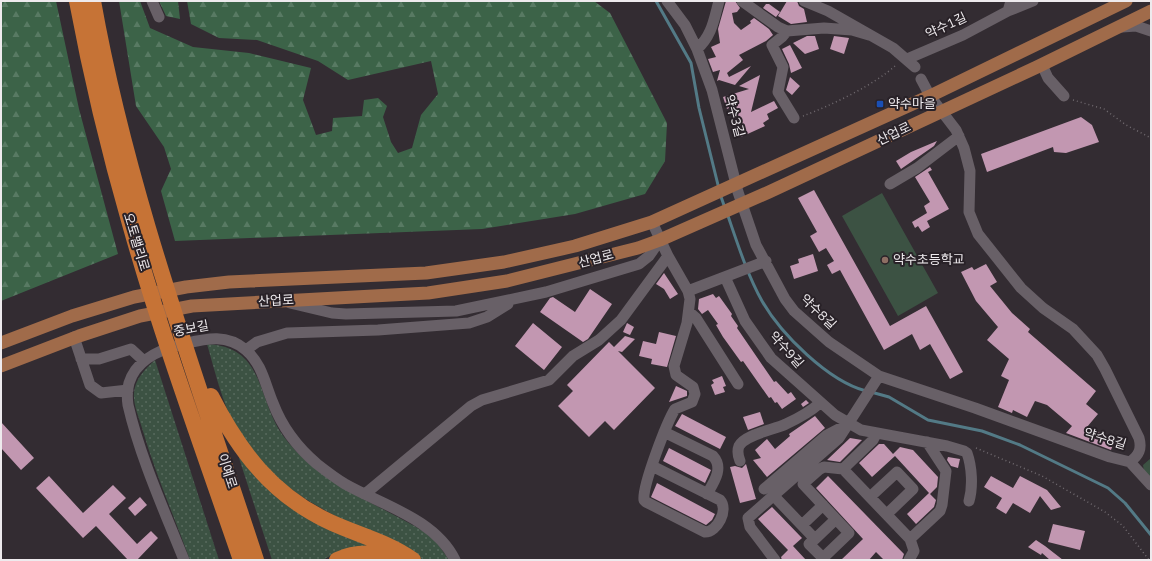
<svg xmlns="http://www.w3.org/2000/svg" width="1152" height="561" font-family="'Nunito Sans','Noto Sans KR',sans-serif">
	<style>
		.grass { fill: url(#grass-dots) }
		.forest { fill: url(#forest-firs) }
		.green { fill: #3c5243 }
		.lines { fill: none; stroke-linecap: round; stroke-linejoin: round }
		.stream { stroke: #537a86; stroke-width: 3 }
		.building { fill: #c297b1 }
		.path { stroke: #716b70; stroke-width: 1.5; stroke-dasharray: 1 3; stroke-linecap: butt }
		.minor { stroke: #686067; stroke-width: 11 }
		.major { stroke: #a06b4a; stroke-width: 13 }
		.highway { stroke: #c67336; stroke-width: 16 }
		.transit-dot { fill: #1a4fb4; stroke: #292228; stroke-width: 1.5 }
		.education-dot { fill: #8d6e63; stroke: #292228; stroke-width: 1.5 }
		.labels { text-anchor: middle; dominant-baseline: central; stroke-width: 4; stroke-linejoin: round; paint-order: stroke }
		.street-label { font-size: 13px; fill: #eeeaed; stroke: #292228 }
		.poi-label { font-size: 13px; fill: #eeeaed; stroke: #292228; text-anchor: start }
	</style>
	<defs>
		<pattern id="grass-dots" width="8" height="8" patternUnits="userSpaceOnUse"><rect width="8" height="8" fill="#3c5243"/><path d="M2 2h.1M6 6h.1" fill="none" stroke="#586b5e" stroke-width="1.8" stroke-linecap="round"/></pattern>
		<pattern id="forest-firs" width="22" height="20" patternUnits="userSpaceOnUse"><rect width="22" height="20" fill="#3c6348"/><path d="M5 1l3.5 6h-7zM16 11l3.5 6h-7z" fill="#587a63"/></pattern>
	</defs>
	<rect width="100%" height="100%" fill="#332c32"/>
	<!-- grass -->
	<path class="grass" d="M207,344C266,347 256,399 284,437C321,486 376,502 426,533L437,543L449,560H423L415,553C345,520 264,493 230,416C220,393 214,368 207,344Z
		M155,360L219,560H190C174,516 155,473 142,428C139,417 133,405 134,393C135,379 145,369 155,360Z
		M241,457L367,544L366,547L335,553L323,560H272L239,458Z"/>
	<!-- forest -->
	<path class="forest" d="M1,1H56L79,109L118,254L1,301Z
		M119,1H140L150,28L193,47L249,53L311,68L303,100L316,135L332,131L333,118L362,116L364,100L378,98L387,106L383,117L391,142L398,153L412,148L421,115L438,94L431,61L348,80L318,61L257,40L219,38L191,24L187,1H594L610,13L667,123L665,161L645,194L575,214L482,229L175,241L161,191L171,169L164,147L136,106Z
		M159,1H178L180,19L166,16Z"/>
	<!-- green -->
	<path class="green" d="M882,193L938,293L898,316L842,216Z
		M1151,458V482L1144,472L1143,465Z"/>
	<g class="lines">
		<!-- stream -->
		<path class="stream" d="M656,1L691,63L699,108L719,189
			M720,194L725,208
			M727,213C737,242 747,274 762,301C781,334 828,381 866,391
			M871,392L889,397L928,420L982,431L1020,445L1108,488L1125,503L1151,535"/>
	</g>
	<!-- building -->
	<path class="building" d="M726,1H735L740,8L737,12L732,13L734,23L741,30L751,23L750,21L754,18L769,29L773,35L766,41L739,55L743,60L727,73L729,77L751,66L735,85L719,80L717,81L720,70L713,72L708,59L716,57L711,47L720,43L718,29Z
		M787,1H797L799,6L804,9L807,22L791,24L778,16Z
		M766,4H769L780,12L776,17L763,8Z
		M807,36H815L819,49L805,54L793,43Z
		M834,36L849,38L844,54L830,49Z
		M790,45L802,68L791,73L789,64L782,49Z
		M760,75L751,112L774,101L778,108L767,114L769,119L763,123L765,126L741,137L736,125L737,124L729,108L727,109L723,97L749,89L739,86Z
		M790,77L800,86L792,95L786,90Z
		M1081,117L1092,125L1099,142L1066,153L1054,152L1053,147L987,172L981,154Z
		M937,141L934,146L901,169L896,161L911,152Z
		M930,167L932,170L928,172L949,209L927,221L930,227L922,232L918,226L915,228L912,222L927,213L924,206L930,202L915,177Z
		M814,190L890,326L926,306L963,372L950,379L930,344L920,350L912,334L884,350L840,270L832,274L827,265L834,261L826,248L819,252L810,236L817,232L798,198Z
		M813,254L818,271L794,279L790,266L799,263L798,259Z
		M986,264L997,282L990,286L1012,313L1030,329L1028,332L1096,391L1086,404L1098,414L1087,427L1115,439L1111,450L1066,433L1072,426L1047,405L1035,401L1027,417L1013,410L1012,413L998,407L1009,380L1001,376L1009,359L987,340L998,327L976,301L961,272L972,267L974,270Z
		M664,273L678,294L670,299L664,289L656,284Z
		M590,289L612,304L588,339L583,342L540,312L550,298L553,297L575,312Z
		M713,294L716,298L719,296L732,314L731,316L738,326L737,328L774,382L776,381L788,394L791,392L796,399L782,409L777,402L775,403L771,397L769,398L743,361L741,362L723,337L716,325L718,324L708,310L702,314L698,309L699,299Z
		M533,323L562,347L544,370L515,346Z
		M627,323L634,327L630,335L623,332Z
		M659,332L676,336L667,367L651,364L652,359L639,356L643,341L656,344Z
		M625,336L635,339L622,352L618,351L655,388L614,430L605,421L589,437L558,406L573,391L567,385L609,342L614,347Z
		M722,376L726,386L723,387L725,392L715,395L711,385L714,383L712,380Z
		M676,386L687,391V396L669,402Z
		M806,400L809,403L803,407L801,404Z
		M760,412L764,424L748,430L743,417Z
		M682,414L726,437L720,449L675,426Z
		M815,416L825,428L767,477L753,460L761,458L755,450L767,439L775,449L790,436L789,434Z
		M1,422L34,458L21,470L1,448Z
		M850,438L862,440L840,462L827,460Z
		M879,444H884L893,454L900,447L913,450L938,477L937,487L930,494L936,500L934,507L916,524L907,514L929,493L895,456L872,477L859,463Z
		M669,448L711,470L705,483L663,461Z
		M948,457L960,459L958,468L951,466L947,460Z
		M746,464L756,499L740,503L730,467L735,466L742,468Z
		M49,476L83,513L113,485L126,498L109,514L137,544L151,531L158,538L137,560H128L96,526L83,538L36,488Z
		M828,476L904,554L902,560H884L876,552L869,560H841L863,539L816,488Z
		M991,476L1013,488L1020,476L1047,490L1061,507L1051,510L1040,496L1030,513L1013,503L1006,514L996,508L1002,498L984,487Z
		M657,483L715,514L712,520L706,525L651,497Z
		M140,497L147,505L135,516L128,508Z
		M772,507L802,538L793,546L806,560H782L781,557L788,550L758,519Z
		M1053,524L1085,531L1080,550L1048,542Z
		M1036,540L1045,546L1063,560H1050L1042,553L1041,555L1028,547Z"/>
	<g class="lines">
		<!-- path -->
		<path class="path" d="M1073,100L1104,109L1126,125L1151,138
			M803,116C830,106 876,84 896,65
			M976,448L1042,476L1105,512L1123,526L1149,560"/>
		<!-- minor -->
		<path class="minor" d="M152,1L159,17
			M667,1L685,25L697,49L712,90L738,192L756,245L785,299L794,311L829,342L879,376L975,408L1110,457L1130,462C1139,455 1142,449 1139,438L1105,369L1097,355L1073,329L1043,308L1021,288L978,234L969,212L970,171L964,148L956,130L930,96L921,79
			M742,1L778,27L787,31L824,28L852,30L869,35
			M804,1L828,11L893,48L915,67
			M1008,11L1033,1
			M1122,27L1136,26L1151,31
			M787,31L782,37L772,45L783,67L778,92L794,118
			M697,49C712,36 714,19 719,1
			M907,59L963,35L1008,11L1011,1
			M1042,65L1048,78L1064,96
			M890,184L917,168L959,136
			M652,222L668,256L688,291L690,299L687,323L674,366L676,375L693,387L695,394L692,402L675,409C667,422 642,486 644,500L646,502L705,532C717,532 729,510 720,500L652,466
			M725,277L745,321L771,358L835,415L861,430L947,446L964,451L967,453C972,467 973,487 969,501
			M688,291L766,261
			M290,303L332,313L346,314L456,311L546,292L639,264L649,256L660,240
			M689,312L696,318L738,384
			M74,337L90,385L101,393L128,390
			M246,350L257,342L287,333L378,330L469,323L487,317L508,304
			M81,359H99L131,349L144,361
			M664,432L713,456C724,468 714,482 707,494
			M740,461C738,456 737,451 739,446C745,434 774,430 786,424C799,418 810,412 820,403
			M1130,462L1151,485
			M843,469L873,440L876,434
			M764,489L827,435L848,424
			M365,494L471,406L482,400L549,380L573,356L599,340L621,320L668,256
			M773,495L815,539L809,544L823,558L849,533L803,484L820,469L824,467L843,469L910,539L914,551L909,560
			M870,497L897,472L913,489L887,514
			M802,525L823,505
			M815,539L836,519
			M910,539L940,511L942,505L946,471L927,442
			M184,560C164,510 140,457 128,405C127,398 127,390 129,383C136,360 161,349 183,344C205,339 226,333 246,350C262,364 265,384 273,403C282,427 297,447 317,464C326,471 335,478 345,484C382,505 435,519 455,560
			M775,560L750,527L748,518L839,438L879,376"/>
		<!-- major -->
		<path class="major" d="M1,343L72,316L134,297L186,287L229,282L426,273L504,262L575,246L652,222L930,96L1126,1
			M1,366L79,336L140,316L192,306L428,293L507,281L638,248L660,240L769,192L1037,67L1151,11"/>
		<!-- highway -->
		<path class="highway" d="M77,1C91,76 109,151 130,224C162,338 203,449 241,560
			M93,1C127,192 196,376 256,560
			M211,396C239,451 272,495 330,522C358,535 388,542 413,560
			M337,560C357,551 377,552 397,560"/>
	</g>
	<!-- markers -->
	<rect class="transit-dot" x="876" y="100" width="8" height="8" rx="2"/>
	<circle class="education-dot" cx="885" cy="260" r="4"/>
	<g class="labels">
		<!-- street labels -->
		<g class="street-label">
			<text transform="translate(946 26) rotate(-25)">약수1길</text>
			<text transform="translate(734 116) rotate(75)">약수3길</text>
			<text transform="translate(894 134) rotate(-25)">산업로</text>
			<text transform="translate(136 242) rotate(73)">오토밸리로</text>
			<text transform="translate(596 259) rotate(-15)">산업로</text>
			<text transform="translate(276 301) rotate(-3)">산업로</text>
			<text transform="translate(818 312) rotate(44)">약수8길</text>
			<text transform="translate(191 329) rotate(-11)">중보길</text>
			<text transform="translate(786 350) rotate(48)">약수9길</text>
			<text transform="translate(1105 439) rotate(17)">약수8길</text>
			<text transform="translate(227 471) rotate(72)">이예로</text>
		</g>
		<!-- poi labels -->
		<g class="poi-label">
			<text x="888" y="104">약수마을</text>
			<text x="893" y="260">약수초등학교</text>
		</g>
	</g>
	<!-- border -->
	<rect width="1152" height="561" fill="none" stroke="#eeeaed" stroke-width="4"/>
</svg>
